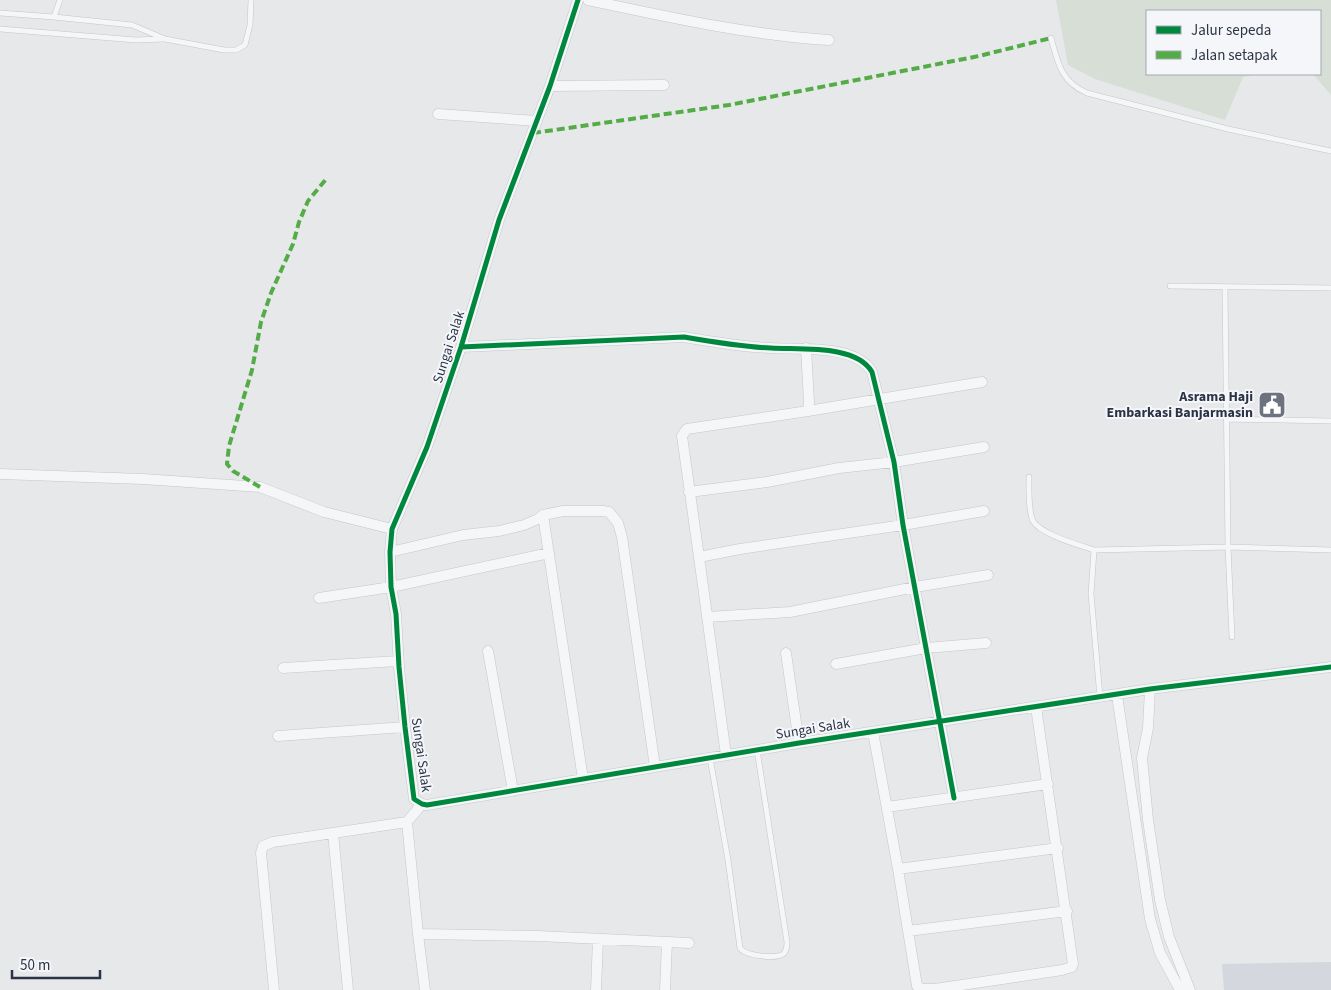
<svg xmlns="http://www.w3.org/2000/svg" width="1331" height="990" font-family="'Source Sans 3',sans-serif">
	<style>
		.built { fill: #d4d7dd }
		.green { fill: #d6ded6 }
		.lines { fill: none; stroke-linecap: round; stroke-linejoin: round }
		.lane-casing { stroke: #c4c6c8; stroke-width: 6 }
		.street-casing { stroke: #c4c6c8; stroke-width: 11 }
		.lane { stroke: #f5f6f7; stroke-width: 5 }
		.street { stroke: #f5f6f7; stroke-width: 10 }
		.quiet { stroke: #54ac47; stroke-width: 4; stroke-dasharray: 8 4; stroke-linecap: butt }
		.cycleway-casing { stroke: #f4f6f9; stroke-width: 8 }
		.cycleway { stroke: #00873e; stroke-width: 5 }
		.labels { text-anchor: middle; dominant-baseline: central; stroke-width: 4; stroke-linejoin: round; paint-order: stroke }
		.street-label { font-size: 14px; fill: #2b3445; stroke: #f4f6f9 }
		.poi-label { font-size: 14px; font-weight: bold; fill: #2b3445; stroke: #f4f6f9; text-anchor: end }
	</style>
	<rect width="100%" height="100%" fill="#e6e8ea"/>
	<!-- built -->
	<path class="built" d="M1331,962V990H1224L1222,964Z"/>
	<!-- green -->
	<path class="green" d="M1056,0H1331V95L1313,74H1320V11H1147V74H1258L1243,77L1225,120L1095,79L1068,65Z"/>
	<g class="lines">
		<defs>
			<path id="lane" d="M0,13L54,17L132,25L165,39L224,50H236L245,45L250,25L251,0
				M54,17L60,0
				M0,29L136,40L164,39
				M1051,38C1058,63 1061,82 1087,93L1228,129L1331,151
				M1170,286L1331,288
				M1225,288L1228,547L1232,637
				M1226,419L1331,421
				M1029,477C1029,488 1028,511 1033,521C1040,534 1079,545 1094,550
				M1100,697L1091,594L1094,550L1228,547L1331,550
				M710,758L728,860L740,948C745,956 776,959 783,954C787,951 787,946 787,942L757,750"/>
			<path id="street" d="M578,0L550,86L499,220L461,347L427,447L392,529L390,552L391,587L396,614L399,667L405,727L414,799L422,804L427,805L799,743L1150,689L1331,667
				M588,0C668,17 748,35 829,40
				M550,86L664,85
				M438,114L537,121
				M461,347L684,337C713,342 742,347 771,348C799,350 856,344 872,372L894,462L903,525L954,798
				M808,411L982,382
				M0,474L143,479L260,487L324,512L392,529
				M689,492L767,482L839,468L894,462L984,447
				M543,515L583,779
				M390,552L463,535L499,531L524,525L538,519L543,515L563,511H603L609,512L618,523L622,537L655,767
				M699,557L682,436L687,429L808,411L809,402L806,348
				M319,598L391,587L549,553
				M707,617L790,612L915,587L988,575
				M488,651L513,791
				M786,653L799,743
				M836,664L926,648L986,643
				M283,668L398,661
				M1150,689L1148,728L1142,758L1148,820L1160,900L1169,937L1190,990
				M1117,695L1150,919L1160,953L1180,990
				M873,732L898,869L917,986L922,989H935L1062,970L1072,967L1073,964L1036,707
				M278,736L405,727
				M726,755L699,557L740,549L903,525L984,511
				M887,807L1048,784
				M407,822L418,934L425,990
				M898,869L1058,848
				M908,931L1067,911
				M418,934L538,936L689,943
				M274,990L261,853L263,846L273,842L333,833
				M348,990L333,833L407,822L422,804
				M596,990L598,939
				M665,990L667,942"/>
		</defs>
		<!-- lane casing -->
		<use href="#lane" class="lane-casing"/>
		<!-- street casing -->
		<use href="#street" class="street-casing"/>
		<!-- lane -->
		<use href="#lane" class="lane"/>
		<!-- street -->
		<use href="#street" class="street"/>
		<!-- quiet -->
		<path class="quiet" d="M533,133L729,105L979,56L1051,38
			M260,487L233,471L227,464L229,446L252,370L261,322L271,293L293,244L299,222L308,201L327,178"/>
		<defs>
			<path id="cycleway" d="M578,0L550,86L499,220L461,347L427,447L392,529L390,552L391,587L396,614L399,667L405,727L414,799L422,804L427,805L799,743L1150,689L1331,667
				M461,347L684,337C713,342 742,347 771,348C799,350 856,344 872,372L894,462L903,525L954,798"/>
		</defs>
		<!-- cycleway casing -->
		<use href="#cycleway" class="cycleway-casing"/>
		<!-- cycleway -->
		<use href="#cycleway" class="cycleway"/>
	</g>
	<!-- icons -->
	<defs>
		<symbol id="civic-square" viewBox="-11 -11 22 22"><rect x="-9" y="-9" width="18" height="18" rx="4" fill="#6c737f" stroke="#f4f6f9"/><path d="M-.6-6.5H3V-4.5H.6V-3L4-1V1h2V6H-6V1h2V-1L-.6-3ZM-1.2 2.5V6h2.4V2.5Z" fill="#fff"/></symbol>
	</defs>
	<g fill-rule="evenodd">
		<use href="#civic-square" x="1256" y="389" width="32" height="32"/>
	</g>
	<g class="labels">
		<!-- street labels -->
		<g class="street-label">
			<text transform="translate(449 347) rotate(-72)">Sungai Salak</text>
			<text transform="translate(813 729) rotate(-9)">Sungai Salak</text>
			<text transform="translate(421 755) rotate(82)">Sungai Salak</text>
		</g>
		<!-- poi labels -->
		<g class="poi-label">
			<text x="1253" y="397">Asrama Haji<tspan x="1253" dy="16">Embarkasi Banjarmasin</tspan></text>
		</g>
	</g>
	<!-- legend -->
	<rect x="1146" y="10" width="175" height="65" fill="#f4f6f9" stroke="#a4a8b1"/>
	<rect x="1156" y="26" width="25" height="8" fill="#00873e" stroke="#a4a8b1"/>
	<text x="1191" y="35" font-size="15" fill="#2b3445">Jalur sepeda</text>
	<rect x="1156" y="51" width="25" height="8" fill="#54ac47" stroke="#a4a8b1"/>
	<text x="1191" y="60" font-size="15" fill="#2b3445">Jalan setapak</text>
	<!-- scale -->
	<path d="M12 970v8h88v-8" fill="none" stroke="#2b3445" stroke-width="2.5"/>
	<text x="20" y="970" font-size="15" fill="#2b3445" stroke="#f4f6f9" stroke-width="4" paint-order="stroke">50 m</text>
</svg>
